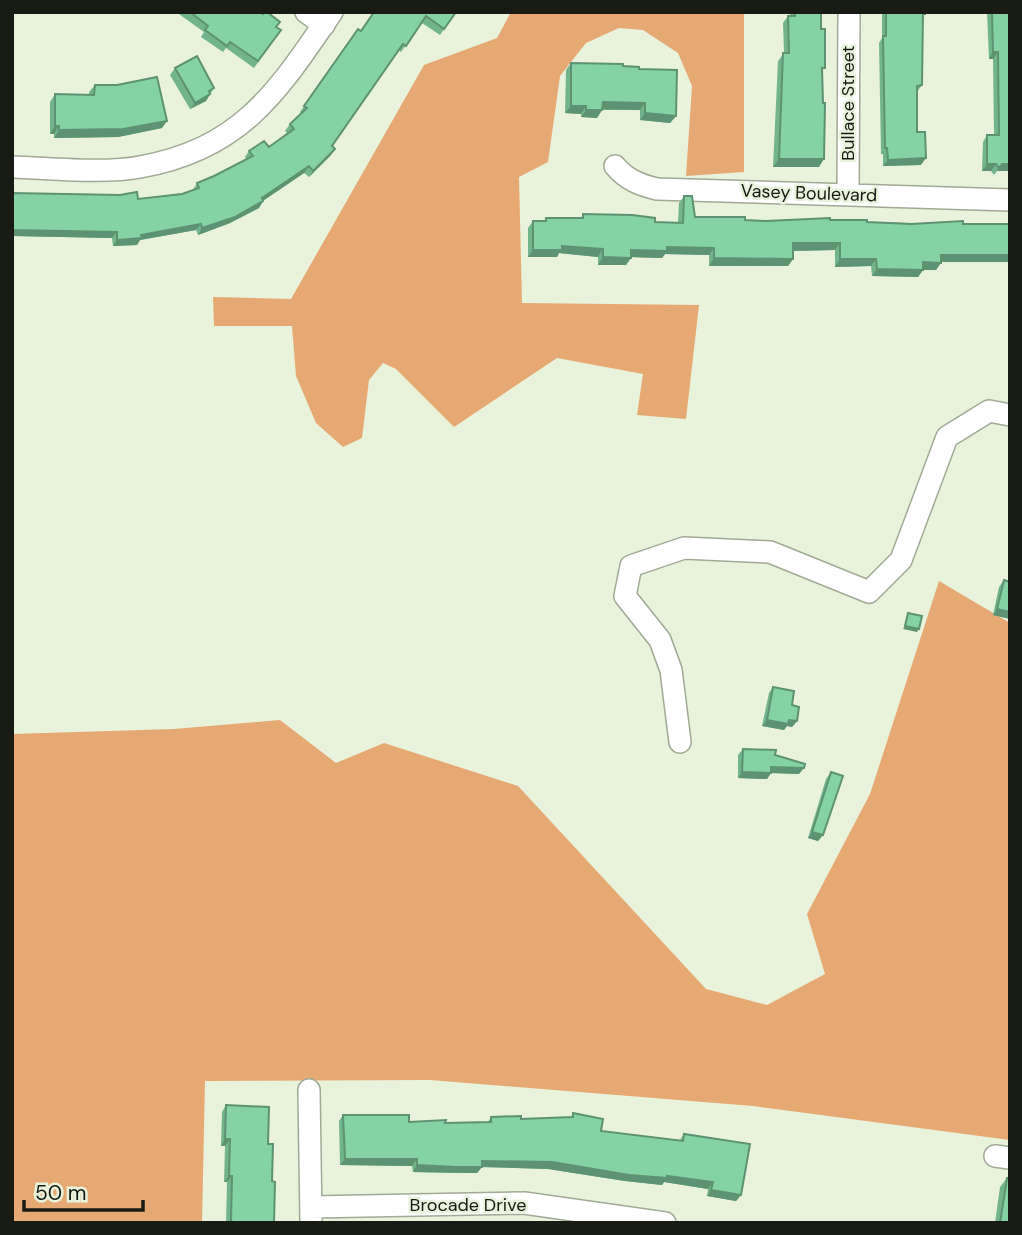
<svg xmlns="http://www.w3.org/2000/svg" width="1022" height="1235" font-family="'DM Sans',sans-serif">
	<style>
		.forest { fill: #e7a973 }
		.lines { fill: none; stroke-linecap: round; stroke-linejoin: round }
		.minor-casing { stroke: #a1aa95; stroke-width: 24 }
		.minor { stroke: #fff; stroke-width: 21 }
		.wall { fill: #72b58d }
		.shaded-wall { fill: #5d9373 }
		.building { fill: #85d2a4; stroke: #5d9373; stroke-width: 2 }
		.labels { text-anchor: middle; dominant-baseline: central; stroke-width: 5; stroke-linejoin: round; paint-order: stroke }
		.street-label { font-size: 18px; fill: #181b13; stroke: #e9f2db }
	</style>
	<rect width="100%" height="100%" fill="#e9f2db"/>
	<!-- forest -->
	<path class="forest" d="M511,12H744V172L686,176L692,86L678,53L643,30L619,28L586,43L560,76L548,162L519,177L522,303L699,305L686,419L637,415L643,374L557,358L454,427L396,369L383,363L369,380L362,438L343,447L316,423L296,376L292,326H214L213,297L291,299L424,65L497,38Z
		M939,581L1010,623V1140L753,1106L430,1080L205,1081L202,1223H12V734L174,729L280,720L336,763L384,743L518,786L706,989L767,1005L825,974L807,914L870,794Z"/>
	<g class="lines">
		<defs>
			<path id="minor" d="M306,12L324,25
				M615,166C627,180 640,185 657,189L1010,200
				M12,167C50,168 104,174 140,167C242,149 278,91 332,12
				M848,194L849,12
				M680,742L671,670L660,640L625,596L631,566L684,548L770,552L869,592L901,560L947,437L989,411L1010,415
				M309,1090L311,1223
				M995,1156L1010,1158
				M311,1207L524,1203L665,1223"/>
		</defs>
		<!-- minor casing -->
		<use href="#minor" class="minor-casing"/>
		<!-- minor -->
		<use href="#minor" class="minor"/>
	</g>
	<!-- wall -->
	<path class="wall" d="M176,12H260L281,30L254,68L226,48L223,52L201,37L204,32Z
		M372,12H456L440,35L422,23L401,52L398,50L332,146L331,155L309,177L304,173L263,201L259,208L230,223L198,235L196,230L140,240L137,245L113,246L112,238L12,236V193L138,199L182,194L193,190L197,183L214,176L246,159L245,157L249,151L269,147L287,133L285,131L290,124L301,113L300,112L358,29L361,31L373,13Z
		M790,12H821L822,72L819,167H773L778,61L784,53L783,23L788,16H790Z
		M882,12H925L923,18L922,85L917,92V132L921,165L883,166V154H881L879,43L882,38Z
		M987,12H1010V171H997L994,175L991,171H982L983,142L987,135H994L993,59H989Z
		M571,63L623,66L639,69L676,116L670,123L640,120V110H602L597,118L581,117V114L565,113L566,70Z
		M175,68L214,88L206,101L190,109L170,75Z
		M95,85L162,128L118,137L54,138V134H50V102L55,94L89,95V92Z
		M684,196L695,217L745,220H830L867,222L963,224L1010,262H941L936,270H923L918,277L872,276L871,266L835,267V250L793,251V259L788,266H709V255L665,254L662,258L631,257L626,265H598V257L559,253L557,257H528V228L533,221H544L546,218H581L583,214L655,222L678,223L679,203Z
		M1004,580L1010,619L993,615L999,587Z
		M773,687L792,705L797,721L792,727L787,726L784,730L762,726L769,693Z
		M743,749L775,755L799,774L771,773L767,779L738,778V755Z
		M831,772L823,835L818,841L808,838L826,779Z
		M226,1105L268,1144L272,1181L274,1223H226L227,1182H224L225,1146H221L222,1112Z
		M573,1113L601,1131L680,1140L684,1134L741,1195L736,1201L707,1196L708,1189L664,1182L662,1185L625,1181L548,1169L482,1167L477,1173H451L413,1172L412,1166L340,1165L339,1121L343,1115L409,1122L445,1123L488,1122L491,1117L521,1119L571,1117Z
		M1007,1178L1010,1223H995L1000,1187Z"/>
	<!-- shaded-wall -->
	<path class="shaded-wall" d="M993,52H998L993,59H989Z
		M210,94L206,101L190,109L195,103Z
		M603,102L645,103L640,110L597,109Z
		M571,106H586L581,114L565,113Z
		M586,110H602L597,118L581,117Z
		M645,113L676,116L670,123L640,120Z
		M167,121L162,128L118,137L54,138L59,130Z
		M55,126H59L54,134H50Z
		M335,149L331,155L309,177L313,171Z
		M926,158L921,165L883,166L888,160Z
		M779,159H824L819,167H773Z
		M987,164H996L991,171H982Z
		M1002,164H1010V171H997L994,175Z
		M309,166L304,173L258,204L263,201L259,208L230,223L198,235L202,228L262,198Z
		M201,224L196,230L140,240L137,245L113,246L117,240Z
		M12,230L117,232L112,238L12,236Z
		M793,243H840L835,250L787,251Z
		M562,246L603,249L598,257L559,253L557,257H528L533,250Z
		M667,247L714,248L709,255L665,254L662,258L626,257L631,250Z
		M941,255H1010V262H936Z
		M603,257L631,258L626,265H598Z
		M714,258L793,259L788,266H709Z
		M840,259H876L871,266L835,267Z
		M923,262L941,263L936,270H918Z
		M877,269L923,270L918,277L872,276Z
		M997,609L1010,612V619L993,615Z
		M905,626L919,629L917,632L903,629Z
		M767,720H789L797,721L792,727L787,726L784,730L762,726Z
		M771,767L804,768L799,774L771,773L767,779L738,778L742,772Z
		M812,832L823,835L818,841L808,838Z
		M225,1139H230L225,1146H221Z
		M345,1159H417L412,1166L340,1165Z
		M482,1161L552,1162L713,1182L708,1189L664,1182L662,1185L625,1181L548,1169L482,1167L477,1173L413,1172L417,1165Z
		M229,1176H232L227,1182H224Z
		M711,1190L741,1195L736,1201L707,1196Z"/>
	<!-- building -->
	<path class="building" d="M190,12H260L263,14L264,12H267L280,22L276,27L281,30L258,61L230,42L227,46L205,30L208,26Z
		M374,12H456L444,29L426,16L406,46L403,44L332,146L335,149L313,171L309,166L262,198L263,201L235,217L202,228L201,224L141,235L142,238L117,240V232L12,230V193L120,195L137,192L138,199L182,194L199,188L197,183L214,176L253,156L249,151L264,141L269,147L294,129L290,124L307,108L304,106L358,29L361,31Z
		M795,12H821V29H825V68H822L823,103H825L824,159H779L783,53H789L788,16H795Z
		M886,12H925V14H923L922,85L917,86V132H925L926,158L888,160L887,148H885L883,36H886Z
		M992,12H1010V164H1002L999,168L996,164H987V135H999L998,52H993Z
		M197,56L214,88L209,91L210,94L195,103L175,68Z
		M571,63L623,64V66L639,67V69L677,70L676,116L645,113V103L603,102L602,110H586V106H571Z
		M157,77L167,121L123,129L59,130V126H55V94L94,95L95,85H117Z
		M684,196H692L695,217H745V220L766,221L830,218V220H867V222L911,224L963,221V224H1010V255H941V263L923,262V270L877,269L876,259H840V243H793V259L714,258V248L667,247V251L631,250V258L603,257V249L562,246V250H533V221H546V218H583V214L632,215L655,218V222L683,223Z
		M1004,580L1010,582V612L997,609Z
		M908,613L922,616L919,629L905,626Z
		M773,687L794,691L792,705L799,707L797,721L789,720L788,724L767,720Z
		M743,749L776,750L775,755L805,764L804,768L771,767V773L742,772Z
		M831,772L843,776L823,835L812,832Z
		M226,1105L269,1107L268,1144H273L272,1181L275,1182L274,1223H231L232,1176H229L230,1139H225Z
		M573,1113L603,1119L601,1131L683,1141L684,1134L750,1144L741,1195L711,1190L713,1182L667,1176V1178L629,1175L552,1162L482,1161V1167H455L417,1165V1159H345L343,1115H409V1122L446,1120L445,1123L491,1122V1117L521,1116V1119L573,1117Z
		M1007,1178H1010V1223H1000Z"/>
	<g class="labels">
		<!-- street labels -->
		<g class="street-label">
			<text transform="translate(848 103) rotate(-90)">Bullace Street</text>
			<text transform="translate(809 193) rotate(2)">Vasey Boulevard</text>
			<text x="468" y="1205">Brocade Drive</text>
		</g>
	</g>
	<!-- border -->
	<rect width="1022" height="1235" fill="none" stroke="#181b13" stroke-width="28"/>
	<!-- scale -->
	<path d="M24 1200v10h119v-10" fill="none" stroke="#181b13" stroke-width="3.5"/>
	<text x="35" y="1200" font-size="21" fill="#181b13" stroke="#e9f2db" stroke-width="5" paint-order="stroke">50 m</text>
</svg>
